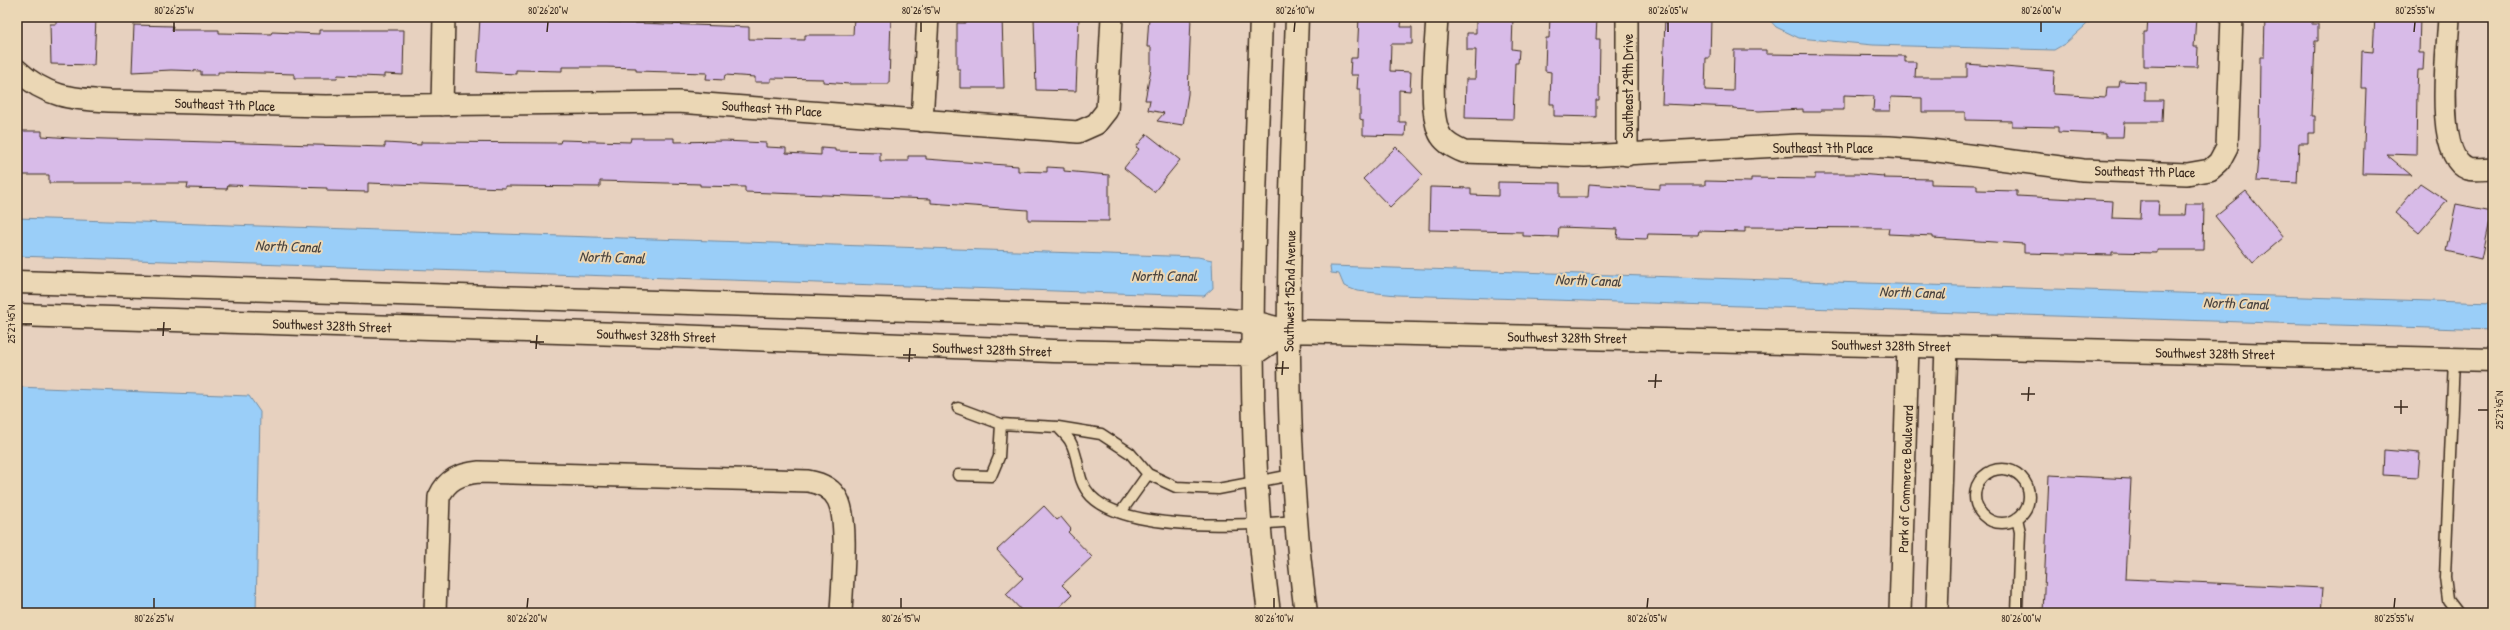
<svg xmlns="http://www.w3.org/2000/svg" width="2510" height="630" font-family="'Patrick Hand',sans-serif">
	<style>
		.water { fill: #9acef8; stroke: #748ca1 }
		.building { fill: #d8bbe8; stroke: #3b2a1e }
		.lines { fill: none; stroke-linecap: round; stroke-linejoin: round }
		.service-casing { stroke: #3b2a1e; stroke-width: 13 }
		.minor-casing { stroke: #3b2a1e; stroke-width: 24 }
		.tertiary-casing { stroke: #3b2a1e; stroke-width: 25 }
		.service { stroke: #ebd7b5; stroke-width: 10 }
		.minor { stroke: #ebd7b5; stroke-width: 21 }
		.tertiary { stroke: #ebd7b5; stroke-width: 22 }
		.ticks { fill: none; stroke: #3b2a1e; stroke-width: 1.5 }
		.labels { text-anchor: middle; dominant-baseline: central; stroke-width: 4; stroke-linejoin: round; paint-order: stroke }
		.street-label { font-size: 14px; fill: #3b2a1e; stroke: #ebd7b5 }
		.water-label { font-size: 15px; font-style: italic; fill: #49433f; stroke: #ebd7b5 }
		.neatline { fill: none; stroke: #3b2a1e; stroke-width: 1.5 }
		.ticks-label { font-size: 10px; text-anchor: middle; fill: #3b2a1e }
	</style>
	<rect width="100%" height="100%" fill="#e7d1bf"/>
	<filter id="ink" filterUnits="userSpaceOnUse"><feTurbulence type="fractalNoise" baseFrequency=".025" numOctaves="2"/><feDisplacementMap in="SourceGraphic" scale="8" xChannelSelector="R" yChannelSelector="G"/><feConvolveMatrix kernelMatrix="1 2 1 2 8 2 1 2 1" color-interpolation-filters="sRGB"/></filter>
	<g filter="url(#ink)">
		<!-- water -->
		<path class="water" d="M1767,17H2095L2066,43L2054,50L1873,45L1799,38L1776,27Z
			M17,218L1198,257L1212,260L1213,288L1204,296L17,256Z
			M1330,266L2493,303V330L1397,295L1357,291L1344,286L1339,274L1331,273Z
			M17,387L249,396L260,412L256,613H17Z"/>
		<!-- building -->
		<path class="building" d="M56,17H96L94,65L51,64L50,24H56Z
			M480,17L571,19V17H608V22L749,27V39L805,40V35H853L854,17H891L889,84H849L823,82V79L771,78V82H755V77L725,75L724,80L706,79L707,73L636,71V68L606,67H562V71L516,70V74L477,72Z
			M965,17H1002L1004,88H960V69H957V23H965Z
			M1034,17H1079L1076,91L1036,90Z
			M1149,17H1191L1188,94L1183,125L1157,121L1164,113L1148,110L1150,100H1145L1151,69V47H1147Z
			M1359,17H1402L1401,27H1412V44H1391L1390,71L1411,72L1410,91L1399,90V122H1406L1405,136L1363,135V120L1360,119V89H1357L1358,75H1350L1351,58H1357Z
			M1476,17H1513L1512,49L1519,50L1518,63H1515L1513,119L1465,118L1466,79H1475L1476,50H1467V33H1476Z
			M1550,17H1597L1596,39H1600L1599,100H1596V117L1554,116V104H1550L1551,72L1545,71L1546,38H1549Z
			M2148,17H2196L2194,47H2198L2197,67L2144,66V32H2147Z
			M2265,17H2312V24H2318V41H2315L2312,116H2315V133H2308V143H2299L2297,183L2256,181L2259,147L2260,57H2264Z
			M2375,17H2420L2419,53H2424L2423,70H2418L2417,90L2416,155L2386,154L2411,175L2363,174L2366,88H2361L2362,51L2373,52Z
			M1665,18L1711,19L1710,58H1706L1705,90L1733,91L1734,50H1766V54L1905,56V62H1916L1915,77H1967V64L2054,71L2053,94L2106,97L2107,87H2119L2120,81L2145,82V100H2163L2162,122H2124L2123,137H2105V134L2058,132V127L2012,126V121L1965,120V112H1922V98L1891,97L1890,111H1873L1874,96L1844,95V110H1820V112H1803V109L1759,111L1733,109V107L1662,104Z
			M134,25L173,26L172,30H219V33L271,34L272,32L319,34V30H404L403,75L384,74V77L338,75L337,78H294V74L263,73L218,72V75H201V71L171,70L132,72Z
			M17,131H42V136L71,138L385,147V143L421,145V142L560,143L561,140L630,142L631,138H674V142L725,141L766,143V147L786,148V153L821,155V148L835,149V151L880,152V161H908V156H926V159L1018,166V171L1047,172V167L1064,168V171L1109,175V221L1028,220V210L931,203V199L745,192V187L700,186V184L600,181V187L505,186V188L368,183V192L327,191V188L228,185L227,189L187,188L188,183H49V175H17Z
			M1147,134L1180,160L1154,192L1124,168L1139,149L1136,147Z
			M1396,147L1423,175L1390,207L1363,179Z
			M1815,174H1858L1884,176L1883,178L1931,179V184L1977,185V190L2017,191V196L2113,201L2112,218L2140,219L2141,201H2159L2158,215H2185L2186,204H2204L2203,250H2157V253L2112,252V255L2024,253V244L1933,238V236L1888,234L1889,228L1745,227V232L1699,231L1698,235L1648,234L1647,239L1617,238L1618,229L1559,227L1558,237L1523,236V232L1429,230L1430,187L1471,188V195L1498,196V182L1560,183V197H1588L1589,184L1660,189V185H1705V181L1751,182V178L1815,179Z
			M2420,183L2447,201L2419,233L2395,213Z
			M2246,191L2284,237L2253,263L2215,216Z
			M2456,204L2491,211L2481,259L2446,251Z
			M2384,450L2420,453L2418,477L2383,475Z
			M2049,475L2131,479L2126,579L2323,588L2321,613H2043Z
			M1044,506L1057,520L1061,517L1071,529L1068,532L1092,557L1062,585L1072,595L1053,613H1024L1006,594L1023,578L997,550Z"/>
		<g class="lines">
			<defs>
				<path id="service" d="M2454,359L2445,577L2448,600L2458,613
					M958,408L1001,424L1058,427L1101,434L1130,453L1148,474L1176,487L1218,489L1292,475
					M1058,427C1062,432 1067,436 1070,441C1081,460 1075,479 1091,496C1127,533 1248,525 1295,521
					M1975 496a27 27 0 1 1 54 0a27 27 0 1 1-54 0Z
					M958,475L991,476L999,457L1001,424
					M1121,512L1148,474
					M2017,613L2020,532L2017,518"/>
				<path id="minor" d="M1437,17C1436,44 1427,115 1441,136C1446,144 1455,148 1464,152L1585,156L1799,145L1889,147L1930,150L2083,170L2187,174L2210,170L2219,162L2227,147L2232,17
					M2449,17C2448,47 2433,157 2468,169C2475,171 2486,169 2493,169
					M17,70C46,97 71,99 109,101L326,106L678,102L1078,132L1096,124L1107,110L1112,17
					M442,105L444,17
					M922,121L928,17
					M1627,155V17
					M435,613L439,497C447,479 460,474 479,472L808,481C820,483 832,488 838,500C849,522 842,586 841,613
					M1900,613L1908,345
					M1937,613L1946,346"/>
				<path id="tertiary" d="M1261,17C1255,215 1242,416 1269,613
					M1297,17C1290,216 1279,415 1306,613
					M17,282L1227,320L1253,322L1288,331L2493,360
					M17,315L651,335L1053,351L1252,355L1288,331"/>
			</defs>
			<!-- service casing -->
			<use href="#service" class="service-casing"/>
			<!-- minor casing -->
			<use href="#minor" class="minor-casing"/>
			<!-- tertiary casing -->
			<use href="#tertiary" class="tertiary-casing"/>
			<!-- service -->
			<use href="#service" class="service"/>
			<!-- minor -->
			<use href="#minor" class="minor"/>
			<!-- tertiary -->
			<use href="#tertiary" class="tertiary"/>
		</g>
	</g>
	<!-- ticks -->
	<path class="ticks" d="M174,32V22M547,32L548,22M921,32V22M1294,32L1295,22M1668,32V22M2041,32V22M2414,32L2415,22M22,324H32M157,329H171M163,336L164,322M530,342H544M536,349L537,335M903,355H916M909,362L910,348M1275,368H1289M1282,375L1283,361M1648,381H1662M1655,388L1656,374M2021,394H2035M2028,401L2029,387M2394,407H2408M2478,410H2488M2401,414V400M154,608V598M527,608L528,598M901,608V598M1274,608V598M1647,608L1648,598M2021,608V598M2394,608L2395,598"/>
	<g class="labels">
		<!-- street labels -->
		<g class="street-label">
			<text transform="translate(1627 86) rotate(-90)">Southeast 29th Drive</text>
			<text transform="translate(225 104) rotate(2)">Southeast 7th Place</text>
			<text transform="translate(772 108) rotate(4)">Southeast 7th Place</text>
			<text x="1823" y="147">Southeast 7th Place</text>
			<text transform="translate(2145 171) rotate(1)">Southeast 7th Place</text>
			<text transform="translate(1289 291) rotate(-89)">Southwest 152nd Avenue</text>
			<text transform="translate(332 325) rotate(2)">Southwest 328th Street</text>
			<text transform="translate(656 335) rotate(2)">Southwest 328th Street</text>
			<text transform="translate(1567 337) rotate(1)">Southwest 328th Street</text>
			<text transform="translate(1891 345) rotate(1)">Southwest 328th Street</text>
			<text transform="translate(992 349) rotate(2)">Southwest 328th Street</text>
			<text transform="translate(2215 353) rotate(1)">Southwest 328th Street</text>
			<text transform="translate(1905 479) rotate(-88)">Park of Commerce Boulevard</text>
		</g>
		<!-- water labels -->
		<g class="water-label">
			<text transform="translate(288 246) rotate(2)">North Canal</text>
			<text transform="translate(612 257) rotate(2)">North Canal</text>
			<text x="1164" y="275">North Canal</text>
			<text transform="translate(1588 280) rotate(2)">North Canal</text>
			<text transform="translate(1912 292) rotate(2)">North Canal</text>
			<text transform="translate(2236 303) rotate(2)">North Canal</text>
		</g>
	</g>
	<!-- margin -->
	<rect width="2510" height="630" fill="none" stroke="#ebd7b5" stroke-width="44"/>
	<rect x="22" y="22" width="2466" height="586" class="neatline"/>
	<g class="ticks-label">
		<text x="174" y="14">80°26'25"W</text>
		<text x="548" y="14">80°26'20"W</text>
		<text x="921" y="14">80°26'15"W</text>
		<text x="1295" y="14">80°26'10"W</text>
		<text x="1668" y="14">80°26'05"W</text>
		<text x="2041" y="14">80°26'00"W</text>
		<text x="2415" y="14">80°25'55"W</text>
		<text transform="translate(11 324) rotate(-90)" y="4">25°27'45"N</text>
		<text transform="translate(2499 410) rotate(-90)" y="4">25°27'45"N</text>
		<text x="154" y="622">80°26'25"W</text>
		<text x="527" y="622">80°26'20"W</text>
		<text x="901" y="622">80°26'15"W</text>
		<text x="1274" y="622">80°26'10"W</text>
		<text x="1647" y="622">80°26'05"W</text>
		<text x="2021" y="622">80°26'00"W</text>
		<text x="2394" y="622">80°25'55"W</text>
	</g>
</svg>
